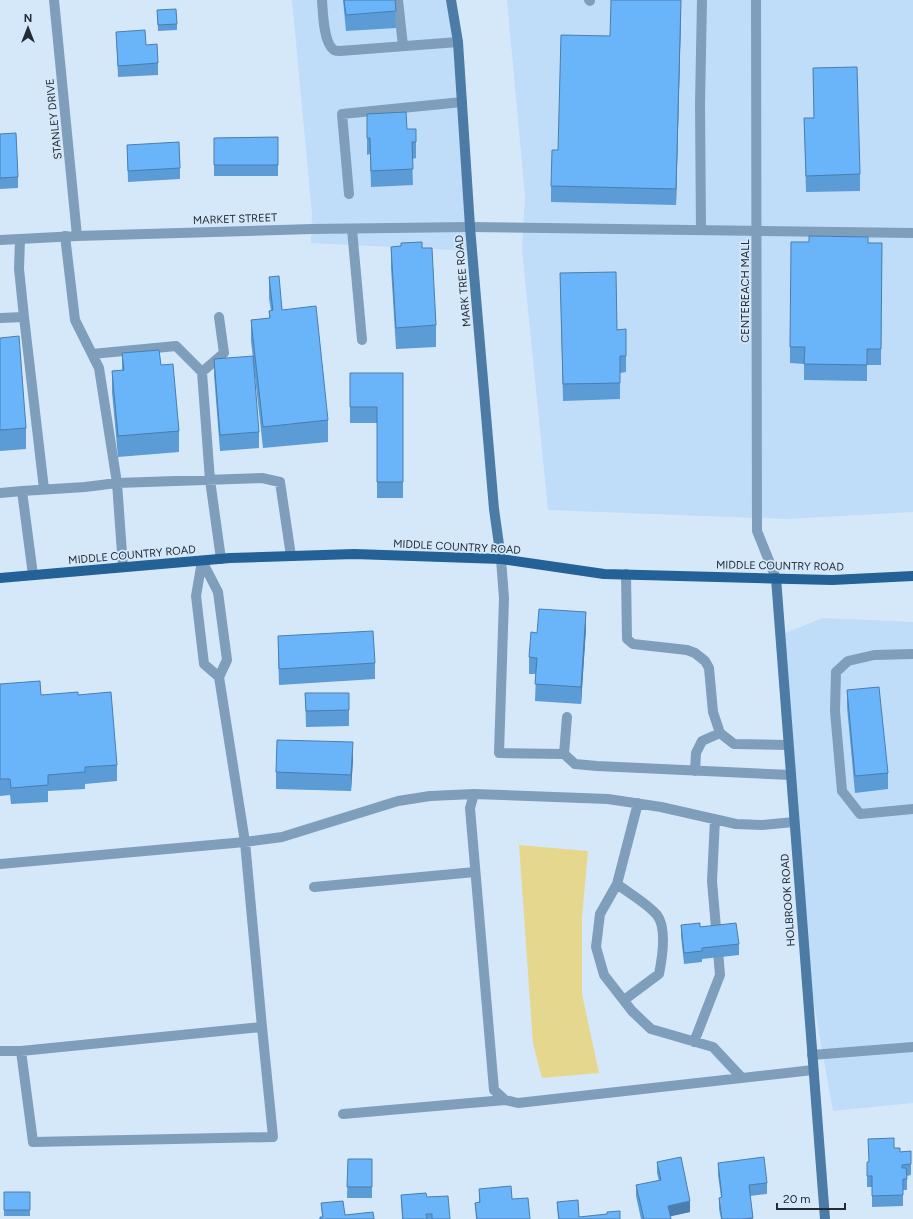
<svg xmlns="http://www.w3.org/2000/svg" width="913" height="1219" font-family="Figtree,sans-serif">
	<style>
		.built { fill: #bfdcf9 }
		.green { fill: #e5d88e }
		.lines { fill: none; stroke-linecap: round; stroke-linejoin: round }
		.lane { stroke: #7f9ebc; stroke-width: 10 }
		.street { stroke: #7f9ebc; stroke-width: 10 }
		.secondary { stroke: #4c7ba6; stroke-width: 10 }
		.primary { stroke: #236196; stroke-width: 10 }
		.wall { fill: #5b9bd6 }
		.shaded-wall { fill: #4a7eae }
		.building { fill: #6ab4f9; stroke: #4a7eae }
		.labels { text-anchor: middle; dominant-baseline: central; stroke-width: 3.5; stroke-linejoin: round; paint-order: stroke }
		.street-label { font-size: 11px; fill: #232c35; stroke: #d5e8fa }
	</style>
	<rect width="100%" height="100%" fill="#d5e8fa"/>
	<!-- built -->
	<path class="built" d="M292,0H451L473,251L311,243L312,214Z
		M507,0H913V512L786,519L548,510L522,249L525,196Z
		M823,618L913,622V1103L833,1111L804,948L780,635Z"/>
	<!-- green -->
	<path class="green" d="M519,845L588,851L582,918V994L599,1073L542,1078L533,1044Z"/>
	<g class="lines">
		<!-- lane -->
		<path class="lane" d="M322,0C323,11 323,43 334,50C336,51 338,51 340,51L458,42
			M398,0L403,46
			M589,0L590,1
			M349,194L342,114L462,102
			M470,227L913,233
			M352,229L362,340
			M701,230L700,104L702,0
			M65,236L75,320L99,368L117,483L262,478L280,482L291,556
			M24,317L44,489
			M219,317L224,353L202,372L210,480L221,559
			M0,318L24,317L19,269L20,239
			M92,354L176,346L202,372
			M22,491L85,487L117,483L123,567
			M0,493L22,491L33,575
			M501,559L504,598L499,753L564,754L567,717
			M626,574L627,639L633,644L687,650L695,653L705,661L709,668L713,712L720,733L734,744L788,745
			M913,654L874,655L848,661L836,672L835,711L842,791L860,814L913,809
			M564,754L575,764L597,766L791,775
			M695,771L696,753L702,741L720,733
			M638,803L617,884L600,914L596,947L604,975L632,1011L651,1029L713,1047L742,1078
			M794,822L762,825L736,824L661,807L608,799L474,794L470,808L494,1090L505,1100L518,1103L813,1070
			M0,864L245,842L282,837L398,801L430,796L474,794
			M617,884C630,894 647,903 657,915C667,928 662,959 659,974L624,1000
			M314,887L475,872
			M694,1042L720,975L712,881L715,819
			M0,1051H21L262,1027L245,842L219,677L227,660L218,592L202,561L196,596L204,664L219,677
			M21,1051L33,1142L273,1137L262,1027
			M812,1055L913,1047
			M343,1114L505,1100"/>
		<!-- street -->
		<path class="street" d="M54,0L77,236
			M756,0L757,531L776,578
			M0,240L77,236L312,229L470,227"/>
		<!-- secondary -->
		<path class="secondary" d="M451,0L458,42L470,227L494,509L501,559
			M776,578L825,1219"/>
		<!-- primary -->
		<path class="primary" d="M0,578L230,558L354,554L501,559L604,574L832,580L913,576"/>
	</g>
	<!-- wall -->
	<path class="wall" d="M343,0H395L396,28L346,31Z
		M157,10L177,24V30L158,31Z
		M681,14L676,205L551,202V186L558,150L610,36Z
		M116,32L146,45L158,63V75L118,77Z
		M813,68L860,174V191L806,192L804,118H814Z
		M367,114L407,129L416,142V158L412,159L413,185L371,187L370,154L367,155Z
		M0,134L18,177V188L0,189Z
		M278,137V176H214V138Z
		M127,145L180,168V179L128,182Z
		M868,243H882L881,365H867V381L804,380V364L790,363V347Z
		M391,247L422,248L436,325V347L396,349L391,268Z
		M560,273L617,330L626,356V372L620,373V399L563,401Z
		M269,277L328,420V442L263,448L251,341V320L269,318V311H271L269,298Z
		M0,338L26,428V449L0,451Z
		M122,353L161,365L179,431V452L118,457L112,392V371L122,370Z
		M214,359L259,432V448L220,451L214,375Z
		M350,373H403V498H377V423H350Z
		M586,628L581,704L535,701L536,674H529V657Z
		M278,636L375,663V679L279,685L278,653Z
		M0,684L41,695H78L117,765V781L85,784V789L48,791V802L11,804L10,795L0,796Z
		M847,690L888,773V789L855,793L847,707Z
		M305,693H349V726L306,727Z
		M353,759L351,791L276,789V772Z
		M681,925L700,927L739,944V955L702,959V962L684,964L681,936Z
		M894,1148L900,1152L911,1151V1175L907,1176V1190H903V1206L872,1207V1187H867V1162H869Z
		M348,1159H372V1198H347Z
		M657,1162L690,1212L670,1216L671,1219H641L636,1196V1185L659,1181L657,1173Z
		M718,1163L767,1183V1194L750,1196L753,1219H721L719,1209V1198L721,1197L718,1175Z
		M479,1189L512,1199L530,1219H476L475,1203L479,1202Z
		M4,1192H30V1216H4Z
		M401,1195L427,1197L450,1219H402Z
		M557,1202L579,1217L558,1219Z
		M321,1203L345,1215L374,1219L322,1217Z"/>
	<!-- shaded-wall -->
	<path class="shaded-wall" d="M681,0V14L676,205V189Z
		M586,612V628L581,704V687Z
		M353,742V759L351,791V775Z
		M690,1201V1212L668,1217V1206Z"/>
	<!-- building -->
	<path class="building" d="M344,0H395L396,11L346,15Z
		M611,0H681L676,189L551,186L552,150H558L561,35L610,36Z
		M176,9L177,24L158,25L157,10Z
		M145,30L146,45L157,44L158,63L118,66L116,32Z
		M857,67L860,174L806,176L804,118H814L813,68Z
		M406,112L407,129H416V142H412L413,169L371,171L370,138H367V114Z
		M16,133L18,177L0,178V134Z
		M278,137V165H214V138Z
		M179,142L180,168L128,171L127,145Z
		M809,236L868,237V243H882L881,349H867V365L804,364L805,347H790L791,242H809Z
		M422,242V248H432L436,325L396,328L391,247L401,246V243Z
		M616,272L617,330L626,329V356H620V383L563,384L560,273Z
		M279,276L282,310L316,306L328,420L263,427L251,320L270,318L269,311L273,310L269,277Z
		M19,336L26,428L0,430V338Z
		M159,350L161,365L173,364L179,431L118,436L112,371L124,370L122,353Z
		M253,356L259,432L220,435L214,359Z
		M350,373H403V482H377V407H350Z
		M539,609L586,612L581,687L535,684L537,658L529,657L531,632L537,633Z
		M373,631L375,663L279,669L278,636Z
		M40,681L41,695L78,692V695L111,692L117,765L85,767V772L48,775V785L11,788L10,779H0V684Z
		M879,687L888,773L855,776L847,690Z
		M305,693H349V710L306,711Z
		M277,740L353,742L351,775L276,772Z
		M700,923V927L736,923L739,944L702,948V951L684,953L681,925Z
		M894,1138V1148H900V1152L911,1151V1164L902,1165V1168H906L907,1179H903V1195L872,1196V1176H867V1162H869L868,1139Z
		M681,1157L690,1201L668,1206L671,1219H644L636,1185L661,1180L657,1162Z
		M764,1157L767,1183L749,1185L753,1218L741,1219H722L719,1198L722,1197L718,1163Z
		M348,1159H372V1187H347Z
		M511,1186L512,1199L528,1198L530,1219H477L475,1203L480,1202L479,1189Z
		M4,1192H30V1210H4Z
		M426,1193L427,1197L448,1196L450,1219H432V1214H426L427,1219H403L401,1195Z
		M578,1200L579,1217L607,1214V1212L620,1211V1219H559L557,1202Z
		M343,1201L345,1215L373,1212L374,1219H320V1217H323L321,1203Z"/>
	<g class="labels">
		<!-- street labels -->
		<g class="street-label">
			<text transform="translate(54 119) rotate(-96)">STANLEY DRIVE</text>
			<text transform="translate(235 219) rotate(-2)">MARKET STREET</text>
			<text transform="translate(463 281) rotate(-95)">MARK TREE ROAD</text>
			<text transform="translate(745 291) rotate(-90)">CENTEREACH MALL</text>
			<text transform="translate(457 547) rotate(3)">MIDDLE COUNTRY ROAD</text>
			<text transform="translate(132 555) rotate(-5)">MIDDLE COUNTRY ROAD</text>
			<text transform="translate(780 566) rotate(1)">MIDDLE COUNTRY ROAD</text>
			<text transform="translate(788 900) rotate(-94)">HOLBROOK ROAD</text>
		</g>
	</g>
	<!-- north arrow -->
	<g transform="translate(28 28)" stroke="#d5e8fa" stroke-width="3" paint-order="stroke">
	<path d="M0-3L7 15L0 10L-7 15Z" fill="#232c35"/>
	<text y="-6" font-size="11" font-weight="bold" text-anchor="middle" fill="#232c35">N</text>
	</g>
	<!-- scale -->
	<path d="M777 1203v6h68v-6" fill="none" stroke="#232c35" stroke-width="2"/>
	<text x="783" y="1203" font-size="12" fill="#232c35" stroke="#d5e8fa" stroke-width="3" paint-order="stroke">20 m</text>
</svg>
